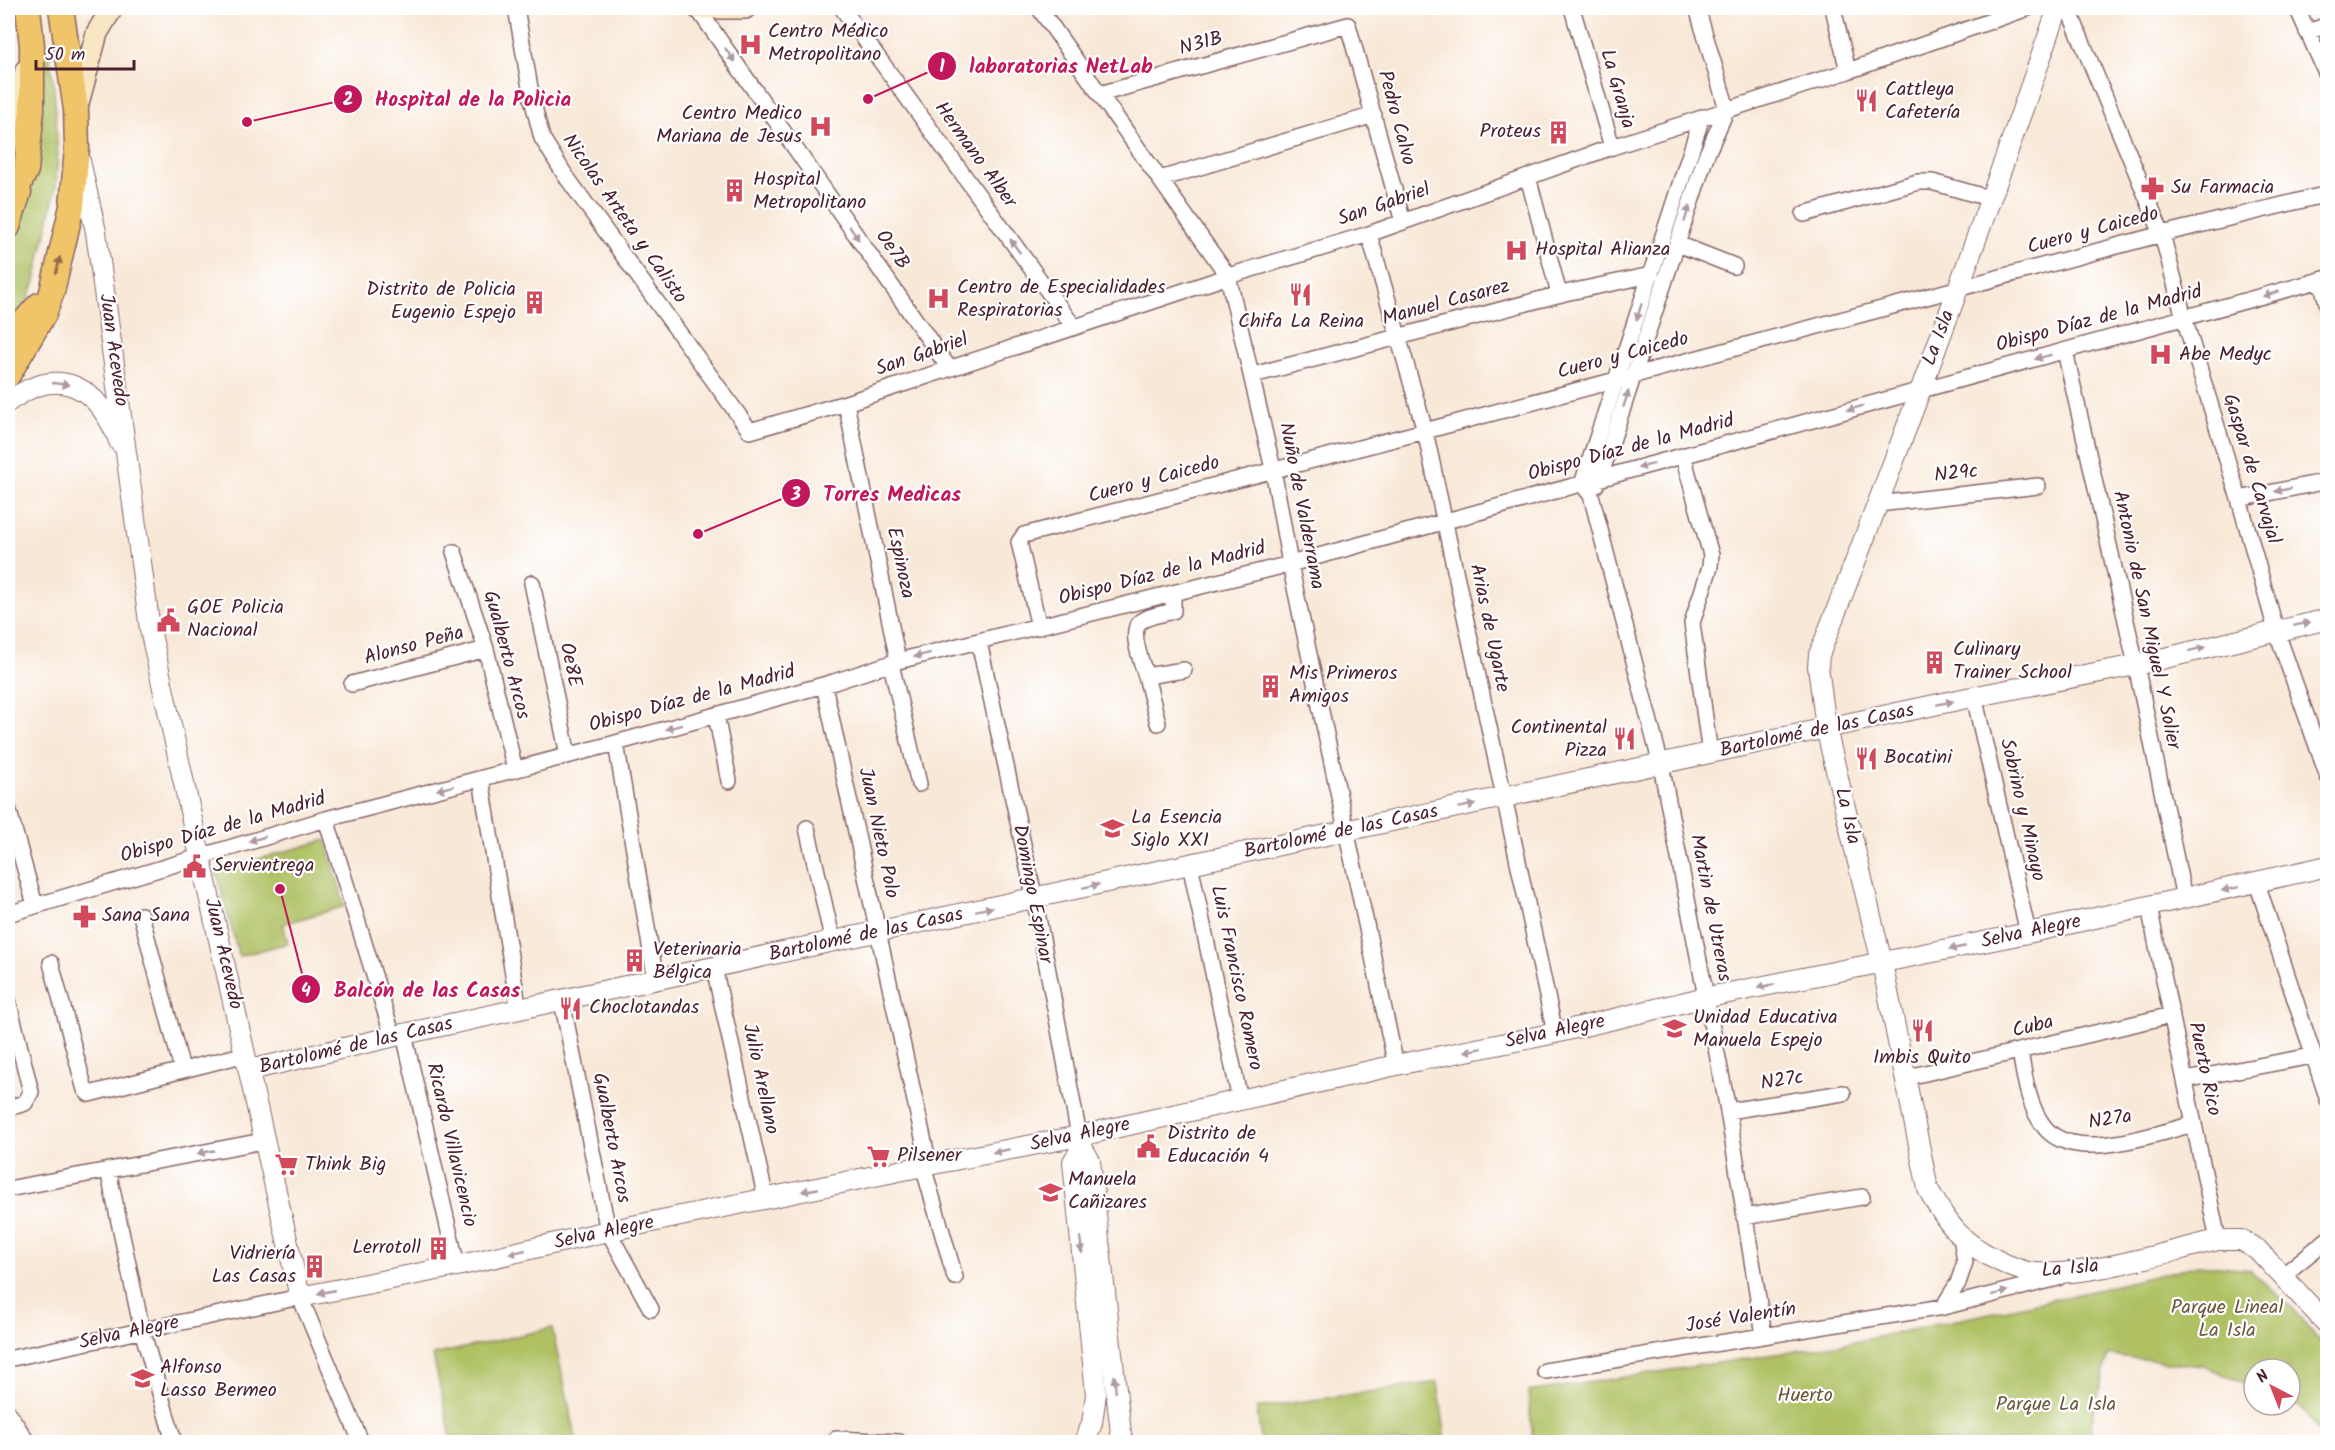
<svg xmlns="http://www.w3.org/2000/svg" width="2335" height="1450" font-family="Kalam,sans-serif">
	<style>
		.green { fill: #afc164; stroke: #7c7048; stroke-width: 1.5 }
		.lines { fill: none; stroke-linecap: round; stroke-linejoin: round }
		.minor-casing { stroke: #876567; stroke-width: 18 }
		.tertiary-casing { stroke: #876567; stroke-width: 22 }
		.secondary-casing { stroke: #876567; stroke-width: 24 }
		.primary-casing { stroke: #876567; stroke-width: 27 }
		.minor { stroke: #fff; stroke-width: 15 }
		.tertiary { stroke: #fff; stroke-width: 20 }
		.secondary { stroke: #f9e7c3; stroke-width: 21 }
		.primary { stroke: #f0c469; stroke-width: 24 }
		.oneway { fill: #ae9aa0 }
		.oneway2 { fill: #956947 }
		.labels { text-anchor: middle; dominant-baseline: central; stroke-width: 4.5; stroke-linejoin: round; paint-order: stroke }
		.poi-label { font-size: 20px; fill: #4a1f2b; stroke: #fff; text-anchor: start }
		.street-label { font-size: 20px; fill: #4a1f2b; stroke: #fff }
		.park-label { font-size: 20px; fill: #6d583f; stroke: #fff }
		.leader { fill: none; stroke: #c2185b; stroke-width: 2 }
		.callout-dot { fill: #c2185b; stroke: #fff; stroke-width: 2 }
		.mark-label { font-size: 18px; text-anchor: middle; font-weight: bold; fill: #fff }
		.callout-label { font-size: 21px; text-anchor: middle; font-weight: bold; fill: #c2185b; stroke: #fff; stroke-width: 4.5; stroke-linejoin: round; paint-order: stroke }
	</style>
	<rect width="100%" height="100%" fill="#fff"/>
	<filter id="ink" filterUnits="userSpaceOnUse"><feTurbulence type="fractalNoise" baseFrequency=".0167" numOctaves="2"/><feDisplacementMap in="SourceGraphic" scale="12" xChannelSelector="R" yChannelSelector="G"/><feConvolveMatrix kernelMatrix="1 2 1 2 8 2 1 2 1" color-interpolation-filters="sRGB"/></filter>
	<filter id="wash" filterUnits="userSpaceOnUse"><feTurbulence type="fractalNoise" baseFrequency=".008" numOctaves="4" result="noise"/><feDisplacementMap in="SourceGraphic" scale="24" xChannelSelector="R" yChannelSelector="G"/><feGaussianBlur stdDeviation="1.35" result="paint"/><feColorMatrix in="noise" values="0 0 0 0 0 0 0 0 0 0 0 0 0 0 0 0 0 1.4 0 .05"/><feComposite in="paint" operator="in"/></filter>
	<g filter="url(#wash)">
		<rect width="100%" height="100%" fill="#f8e8d7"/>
		<!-- green -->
		<path class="green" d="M38,41L49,53L54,86L58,157L56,188L35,281L27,302L19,312L8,317V240L19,213Z
			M326,840L345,906L283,924L288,943L239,956L216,871Z
			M2199,1265L2250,1270L2291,1307L2327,1350V1442L2300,1406L2290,1401V1369H2254V1387L2203,1366L2108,1355L2092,1420L2090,1442H1533L1528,1392L1854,1342L2088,1292Z
			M552,1328L577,1442H452L433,1355Z
			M1438,1382L1446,1442H1261L1257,1408Z"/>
	</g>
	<g filter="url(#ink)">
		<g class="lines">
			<defs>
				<path id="minor" d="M516,8L532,99L542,138L565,175L750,431L846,403L1235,274L1369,234L1612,147L1848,71L2028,8
					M697,8L949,368
					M842,8L1074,327
					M1039,8L1228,276L1273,469L1290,564L1396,1066
					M1572,8L1612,147
					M1833,8L1848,71
					M2068,8L2162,234L2184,318L2239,499L2276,630L2328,777
					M2297,8L2328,77
					M2307,32L2328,25
					M1100,94L1348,25L1403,222
					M1702,117L1582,484L1591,495L1661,765L1727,1105L1764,1335
					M1528,177L1559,294
					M1160,179L1374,115
					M1804,214L1918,182H1932L1992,199
					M1369,234L1425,431L1555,1033
					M1678,244L1734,266
					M2321,280L2328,307
					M2065,351L2136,665L2184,898
					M1253,375L1565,293L1651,275
					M846,403L898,661
					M1683,456L1711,555L1710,567L1692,623L1710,754
					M1596,485L1603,468L1706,156L1727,109L1697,8
					M2239,499L2328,481
					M1878,504L2038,486
					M454,552L486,649L515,770
					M532,583L568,755
					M1173,593V611C1164,614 1150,615 1141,621C1128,630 1142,663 1146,676L1184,670
					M1039,627L1019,542L1024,535L1425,431L2162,234L2328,194
					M979,642L1032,886L1079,1136
					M891,664L919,784
					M1146,676L1158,723
					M352,684L486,649
					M824,685L929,1165
					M1974,696L2028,933
					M716,715L729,781
					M616,743L656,981
					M481,779L519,1011
					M8,808L35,905
					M326,819L393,1037
					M807,828L833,942
					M1190,864L1240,1100
					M2257,883L2328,1100
					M2149,907L2218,1240
					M8,914L326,819L616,743L834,682L898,661L1290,564L2328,278
					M141,915L182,1069
					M51,963L85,1090L89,1094L246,1054
					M714,968L766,1199
					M8,1000L31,1092L25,1103L8,1108
					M562,1001L608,1231L651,1309
					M404,1034L457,1266
					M2020,1051C2024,1076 2029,1111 2047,1130C2079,1163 2156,1133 2194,1124
					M1904,1078L2172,1015
					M2185,1080L2312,1056
					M1728,1111L1843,1093
					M923,1166L955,1277
					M108,1170L142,1330L174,1442
					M8,1189L263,1141
					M1744,1217L1862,1197
					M2282,1276L2328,1239
					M1943,1307L1958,1283L1965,1262L1961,1236
					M8,1359L300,1297L361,1442
					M1545,1371L1943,1307L2058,1278
					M8,1412L27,1442
					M836,1439L899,1442"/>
				<path id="tertiary" d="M2058,8C1983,225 1903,441 1819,655L1818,666L1826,728L1882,963L1928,1189C1937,1205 1946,1221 1959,1234C1974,1250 2013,1271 2035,1273C2089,1277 2165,1252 2218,1240H2241L2257,1249L2328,1325
					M80,161L96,232L150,629L200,856L300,1297L457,1266L608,1231L923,1166L1079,1136L1401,1064L1546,1035L1694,1000L2028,933L2328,866
					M8,402C61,363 98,387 120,443
					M250,1070L404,1034L1190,864L1967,698L2136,665L2328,619
					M1079,1136L1082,1147L1090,1161L1122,1442
					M1082,1147L1073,1162L1096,1394L1092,1423L1085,1442"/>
				<path id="secondary" d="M698,8H745
					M77,107L97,33L112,8
					M8,140L14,125L26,70"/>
				<path id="primary" d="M8,207L26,170L32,109V46L28,8
					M8,227L19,192
					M8,332L20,326L39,305
					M8,375L44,314L52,292L72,206L77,148L76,110L61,8"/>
			</defs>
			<!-- minor casing -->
			<use href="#minor" class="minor-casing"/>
			<!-- tertiary casing -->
			<use href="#tertiary" class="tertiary-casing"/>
			<!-- secondary casing -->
			<use href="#secondary" class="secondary-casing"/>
			<!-- primary casing -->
			<use href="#primary" class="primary-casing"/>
			<!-- minor -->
			<use href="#minor" class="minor"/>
			<!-- tertiary -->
			<use href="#tertiary" class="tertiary"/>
			<!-- secondary -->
			<use href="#secondary" class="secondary"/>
			<!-- primary -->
			<use href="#primary" class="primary"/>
		</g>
		<!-- one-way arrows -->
		<defs><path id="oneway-solid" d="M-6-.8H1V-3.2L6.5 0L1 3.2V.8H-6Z" transform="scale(1.5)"/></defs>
		<g class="oneway">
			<use href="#oneway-solid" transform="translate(730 55) rotate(55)"/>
			<use href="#oneway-solid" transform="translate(1687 214) rotate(-72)"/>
			<use href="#oneway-solid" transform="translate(854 233) rotate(55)"/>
			<use href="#oneway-solid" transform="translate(1015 246) rotate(-126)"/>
			<use href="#oneway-solid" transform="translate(2271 294) rotate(164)"/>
			<use href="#oneway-solid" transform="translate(1639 312) rotate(108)"/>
			<use href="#oneway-solid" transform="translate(2043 357) rotate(165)"/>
			<use href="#oneway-solid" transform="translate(61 384) rotate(6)"/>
			<use href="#oneway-solid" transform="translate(1626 399) rotate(-72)"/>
			<use href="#oneway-solid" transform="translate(1855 408) rotate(165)"/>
			<use href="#oneway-solid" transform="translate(1646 466) rotate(165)"/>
			<use href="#oneway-solid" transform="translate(2283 490) rotate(169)"/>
			<use href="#oneway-solid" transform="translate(2302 624) rotate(-12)"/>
			<use href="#oneway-solid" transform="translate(2197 649) rotate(-14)"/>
			<use href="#oneway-solid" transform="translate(922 655) rotate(166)"/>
			<use href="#oneway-solid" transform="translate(1945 703) rotate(-12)"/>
			<use href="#oneway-solid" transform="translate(674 727) rotate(165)"/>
			<use href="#oneway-solid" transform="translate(445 788) rotate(166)"/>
			<use href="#oneway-solid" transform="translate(1467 806) rotate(-12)"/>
			<use href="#oneway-solid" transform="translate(257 839) rotate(164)"/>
			<use href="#oneway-solid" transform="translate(1091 886) rotate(-12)"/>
			<use href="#oneway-solid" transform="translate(2230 889) rotate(168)"/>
			<use href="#oneway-solid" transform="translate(984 909) rotate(-12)"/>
			<use href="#oneway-solid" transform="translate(1957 948) rotate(169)"/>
			<use href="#oneway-solid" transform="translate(1766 986) rotate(169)"/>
			<use href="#oneway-solid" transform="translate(1473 1050) rotate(169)"/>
			<use href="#oneway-solid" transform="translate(1001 1151) rotate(169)"/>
			<use href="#oneway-solid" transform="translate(206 1152) rotate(169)"/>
			<use href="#oneway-solid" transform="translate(810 1190) rotate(169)"/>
			<use href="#oneway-solid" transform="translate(1081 1245) rotate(84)"/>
			<use href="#oneway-solid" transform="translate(517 1252) rotate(167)"/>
			<use href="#oneway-solid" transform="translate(326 1292) rotate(169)"/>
			<use href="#oneway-solid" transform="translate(2000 1293) rotate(-14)"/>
			<use href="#oneway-solid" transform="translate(1115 1384) rotate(-96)"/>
		</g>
		<use class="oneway2" href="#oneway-solid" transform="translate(58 265) rotate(-77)"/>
	</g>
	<!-- icons -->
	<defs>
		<symbol id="hospital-bare" viewBox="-9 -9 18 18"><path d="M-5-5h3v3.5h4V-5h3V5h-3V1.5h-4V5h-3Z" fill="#d1495b" stroke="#fff" stroke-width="2.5" paint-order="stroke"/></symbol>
		<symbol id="restaurant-bare" viewBox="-9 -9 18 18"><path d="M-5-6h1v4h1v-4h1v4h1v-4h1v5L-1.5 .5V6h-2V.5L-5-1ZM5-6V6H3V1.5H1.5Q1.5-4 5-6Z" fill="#d1495b" stroke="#fff" stroke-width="2.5" paint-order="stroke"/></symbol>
		<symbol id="building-bare" viewBox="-9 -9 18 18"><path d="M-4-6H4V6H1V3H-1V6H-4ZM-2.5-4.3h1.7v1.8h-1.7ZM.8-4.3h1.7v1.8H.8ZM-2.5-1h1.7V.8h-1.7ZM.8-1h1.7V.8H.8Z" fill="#d1495b" stroke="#fff" stroke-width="2.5" paint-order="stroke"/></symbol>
		<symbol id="pharmacy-bare" viewBox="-9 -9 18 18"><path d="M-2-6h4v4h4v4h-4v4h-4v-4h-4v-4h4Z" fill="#d1495b" stroke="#fff" stroke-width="2.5" paint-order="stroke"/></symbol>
		<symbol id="civic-bare" viewBox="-9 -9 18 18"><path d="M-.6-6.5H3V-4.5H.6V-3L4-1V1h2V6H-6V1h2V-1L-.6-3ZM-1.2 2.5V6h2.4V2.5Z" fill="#d1495b" stroke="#fff" stroke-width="2.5" paint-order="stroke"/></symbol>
		<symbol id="school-bare" viewBox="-9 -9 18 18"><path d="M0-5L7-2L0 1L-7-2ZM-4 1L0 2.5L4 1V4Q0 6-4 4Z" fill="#d1495b" stroke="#fff" stroke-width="2.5" paint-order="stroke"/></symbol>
		<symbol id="supermarket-bare" viewBox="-9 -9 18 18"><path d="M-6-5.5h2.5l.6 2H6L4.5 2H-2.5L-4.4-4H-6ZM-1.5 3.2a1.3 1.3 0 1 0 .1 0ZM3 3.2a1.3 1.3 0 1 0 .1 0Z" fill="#d1495b" stroke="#fff" stroke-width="2.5" paint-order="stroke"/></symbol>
	</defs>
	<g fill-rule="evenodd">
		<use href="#hospital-bare" x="734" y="28" width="33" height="33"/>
		<use href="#restaurant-bare" x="1850" y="84" width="33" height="33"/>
		<use href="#hospital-bare" x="804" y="110" width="33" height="33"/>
		<use href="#building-bare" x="1542" y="116" width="33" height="33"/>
		<use href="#pharmacy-bare" x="2136" y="172" width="33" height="33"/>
		<use href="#building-bare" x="718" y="174" width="33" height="33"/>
		<use href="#hospital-bare" x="1500" y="234" width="33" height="33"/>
		<use href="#restaurant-bare" x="1284" y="278" width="33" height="33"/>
		<use href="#hospital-bare" x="922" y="282" width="33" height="33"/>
		<use href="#building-bare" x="518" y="286" width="33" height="33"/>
		<use href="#hospital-bare" x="2144" y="338" width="33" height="33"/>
		<use href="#civic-bare" x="152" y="604" width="33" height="33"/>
		<use href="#building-bare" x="1918" y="646" width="33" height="33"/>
		<use href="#building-bare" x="1254" y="670" width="33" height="33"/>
		<use href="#restaurant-bare" x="1608" y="722" width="33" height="33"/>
		<use href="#restaurant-bare" x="1850" y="742" width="33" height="33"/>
		<use href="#school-bare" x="1096" y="812" width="33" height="33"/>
		<use href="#civic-bare" x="178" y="850" width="33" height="33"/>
		<use href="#pharmacy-bare" x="68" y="900" width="33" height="33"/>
		<use href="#building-bare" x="618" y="944" width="33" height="33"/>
		<use href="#restaurant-bare" x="554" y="992" width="33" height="33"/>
		<use href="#school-bare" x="1658" y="1012" width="33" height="33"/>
		<use href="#restaurant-bare" x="1906" y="1014" width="33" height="33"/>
		<use href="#civic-bare" x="1132" y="1130" width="33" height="33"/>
		<use href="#supermarket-bare" x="862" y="1140" width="33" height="33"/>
		<use href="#supermarket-bare" x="270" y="1148" width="33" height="33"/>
		<use href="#school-bare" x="1034" y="1176" width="33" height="33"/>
		<use href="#building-bare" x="422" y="1232" width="33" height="33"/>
		<use href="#building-bare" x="298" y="1250" width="33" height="33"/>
		<use href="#school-bare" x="126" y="1362" width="33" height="33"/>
	</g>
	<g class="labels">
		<!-- poi labels -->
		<g class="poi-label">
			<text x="768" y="32">Centro Médico<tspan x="768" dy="23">Metropolitano</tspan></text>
			<text x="1885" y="90">Cattleya<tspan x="1885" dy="23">Cafetería</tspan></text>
			<text x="802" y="114" text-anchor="end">Centro Medico<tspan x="802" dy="23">Mariana de Jesus</tspan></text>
			<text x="1541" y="132" text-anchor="end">Proteus</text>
			<text x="753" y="180">Hospital<tspan x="753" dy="23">Metropolitano</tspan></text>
			<text x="2171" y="188">Su Farmacia</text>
			<text x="1535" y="250">Hospital Alianza</text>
			<text x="957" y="288">Centro de Especialidades<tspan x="957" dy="23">Respiratorias</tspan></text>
			<text x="516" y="290" text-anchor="end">Distrito de Policia<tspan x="516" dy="23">Eugenio Espejo</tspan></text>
			<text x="1301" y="322" text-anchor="middle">Chifa La Reina</text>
			<text x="2179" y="355">Abe Medyc</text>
			<text x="187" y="608">GOE Policia<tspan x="187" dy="23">Nacional</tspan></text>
			<text x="1953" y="650">Culinary<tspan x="1953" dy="23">Trainer School</tspan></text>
			<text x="1289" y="674">Mis Primeros<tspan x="1289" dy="23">Amigos</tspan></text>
			<text x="1607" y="728" text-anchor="end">Continental<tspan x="1607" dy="23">Pizza</tspan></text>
			<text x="1884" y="758">Bocatini</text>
			<text x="1131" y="818">La Esencia<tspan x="1131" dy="23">Siglo XXI</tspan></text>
			<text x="213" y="866">Servientrega</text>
			<text x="102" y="916">Sana Sana</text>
			<text x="653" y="950">Veterinaria<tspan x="653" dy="23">Bélgica</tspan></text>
			<text x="589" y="1008">Choclotandas</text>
			<text x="1693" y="1018">Unidad Educativa<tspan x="1693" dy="23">Manuela Espejo</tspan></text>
			<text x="1922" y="1058" text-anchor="middle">Imbis Quito</text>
			<text x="1167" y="1134">Distrito de<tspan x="1167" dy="23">Educación 4</tspan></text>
			<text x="897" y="1156">Pilsener</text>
			<text x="305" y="1165">Think Big</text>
			<text x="1068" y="1180">Manuela<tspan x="1068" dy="23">Cañizares</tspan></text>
			<text x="421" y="1248" text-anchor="end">Lerrotoll</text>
			<text x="296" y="1254" text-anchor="end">Vidriería<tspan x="296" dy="23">Las Casas</tspan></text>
			<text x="160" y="1368">Alfonso<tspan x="160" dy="23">Lasso Bermeo</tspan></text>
		</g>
		<!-- street labels -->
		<g class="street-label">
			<text transform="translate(1201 44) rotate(-15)">N31B</text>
			<text transform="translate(1617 89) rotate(74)">La Granja</text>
			<text transform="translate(1396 118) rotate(75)">Pedro Calvo</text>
			<text transform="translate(975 155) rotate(54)">Hermano Alber</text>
			<text transform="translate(1384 205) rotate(-19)">San Gabriel</text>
			<text transform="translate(624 219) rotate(55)">Nicolas Arteta y Calisto</text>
			<text transform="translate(2093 231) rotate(-15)">Cuero y Caicedo</text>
			<text transform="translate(892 250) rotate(55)">Oe7B</text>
			<text transform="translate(1446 303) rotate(-15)">Manuel Casarez</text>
			<text transform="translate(2099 319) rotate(-15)">Obispo Díaz de la Madrid</text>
			<text transform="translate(1939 338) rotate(-69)">La Isla</text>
			<text transform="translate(113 350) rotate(82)">Juan Acevedo</text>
			<text transform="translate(922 355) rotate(-19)">San Gabriel</text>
			<text transform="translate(1623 356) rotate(-15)">Cuero y Caicedo</text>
			<text transform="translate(1631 448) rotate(-15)">Obispo Díaz de la Madrid</text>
			<text transform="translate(2251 469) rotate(73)">Gaspar de Carvajal</text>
			<text transform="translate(1956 474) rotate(-6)">N29c</text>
			<text transform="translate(1154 480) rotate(-15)">Cuero y Caicedo</text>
			<text transform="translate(1301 506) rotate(79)">Nuño de Valderrama</text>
			<text transform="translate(900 563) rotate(78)">Espinoza</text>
			<text transform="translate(1162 574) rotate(-14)">Obispo Díaz de la Madrid</text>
			<text transform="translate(2146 620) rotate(78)">Antonio de San Miguel Y Solier</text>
			<text transform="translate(1489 628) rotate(78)">Arias de Ugarte</text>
			<text transform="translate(414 646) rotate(-15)">Alonso Peña</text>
			<text transform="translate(506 655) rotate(75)">Gualberto Arcos</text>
			<text transform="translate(570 665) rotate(78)">Oe8E</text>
			<text transform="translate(692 699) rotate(-15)">Obispo Díaz de la Madrid</text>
			<text transform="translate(1817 731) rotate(-12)">Bartolomé de las Casas</text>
			<text transform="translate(2022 810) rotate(77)">Sobrino y Minayo</text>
			<text transform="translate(1847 816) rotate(77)">La Isla</text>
			<text transform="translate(223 828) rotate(-16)">Obispo Díaz de la Madrid</text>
			<text transform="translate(1341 832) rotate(-12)">Bartolomé de las Casas</text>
			<text transform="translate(878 833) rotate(78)">Juan Nieto Polo</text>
			<text transform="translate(1032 894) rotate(79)">Domingo Espinar</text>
			<text transform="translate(1710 908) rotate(79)">Martin de Utreras</text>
			<text transform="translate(2031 932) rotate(-12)">Selva Alegre</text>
			<text transform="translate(866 935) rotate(-12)">Bartolomé de las Casas</text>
			<text transform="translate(223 954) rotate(77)">Juan Acevedo</text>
			<text transform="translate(1236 978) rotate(78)">Luis Francisco Romero</text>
			<text transform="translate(2033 1027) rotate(-14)">Cuba</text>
			<text transform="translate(1555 1032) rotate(-12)">Selva Alegre</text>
			<text transform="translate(356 1046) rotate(-13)">Bartolomé de las Casas</text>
			<text transform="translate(2204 1069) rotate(78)">Puerto Rico</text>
			<text transform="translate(760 1079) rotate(78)">Julio Arellano</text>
			<text transform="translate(1782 1081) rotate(-9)">N27c</text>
			<text transform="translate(2110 1120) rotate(-9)">N27a</text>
			<text transform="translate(1080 1135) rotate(-12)">Selva Alegre</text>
			<text transform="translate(611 1138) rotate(79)">Gualberto Arcos</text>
			<text transform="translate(451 1145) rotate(77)">Ricardo Villavicencio</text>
			<text transform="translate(604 1233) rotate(-12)">Selva Alegre</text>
			<text transform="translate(2070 1269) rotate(-5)">La Isla</text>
			<text transform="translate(1741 1318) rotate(-9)">José Valentín</text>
			<text transform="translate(129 1333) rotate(-12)">Selva Alegre</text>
		</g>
		<!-- park labels -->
		<g class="park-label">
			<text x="2227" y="1308">Parque Lineal<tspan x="2227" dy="23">La Isla</tspan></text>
			<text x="1805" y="1396">Huerto</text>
			<text x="2056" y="1405">Parque La Isla</text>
		</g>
	</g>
	<!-- callouts -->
	<path class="leader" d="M868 99L942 66M247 122L348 99M698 534L796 493M280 889L306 989"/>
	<g class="callout-dot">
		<circle cx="868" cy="99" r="6"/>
		<circle cx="247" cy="122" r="6"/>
		<circle cx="698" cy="534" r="6"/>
		<circle cx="280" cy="889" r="6"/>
		<circle cx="942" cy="66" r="15"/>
		<circle cx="348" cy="99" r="15"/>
		<circle cx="796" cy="493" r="15"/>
		<circle cx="306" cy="989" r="15"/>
	</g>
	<g class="mark-label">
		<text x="942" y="72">1</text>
		<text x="348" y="105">2</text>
		<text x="796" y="500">3</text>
		<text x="306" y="996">4</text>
	</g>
	<g class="callout-label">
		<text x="1061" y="73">laboratorias NetLab</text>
		<text x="473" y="106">Hospital de la Policia</text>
		<text x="892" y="501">Torres Medicas</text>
		<text x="427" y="997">Balcón de las Casas</text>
	</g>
	<!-- margin -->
	<rect width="2335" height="1450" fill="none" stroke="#fff" stroke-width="30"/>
	<!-- north arrow -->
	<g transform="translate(2272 1387) rotate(318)"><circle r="28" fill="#ffffff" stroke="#b7a5aa" stroke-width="1.5"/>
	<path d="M0-4.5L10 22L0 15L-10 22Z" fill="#d1495b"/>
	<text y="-9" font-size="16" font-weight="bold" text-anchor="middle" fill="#4a1f2b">N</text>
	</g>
	<!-- scale -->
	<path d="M36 60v9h98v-9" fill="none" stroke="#4a1f2b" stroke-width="3"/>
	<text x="45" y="60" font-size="18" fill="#4a1f2b" stroke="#ffffff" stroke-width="4.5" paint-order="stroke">50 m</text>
</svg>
